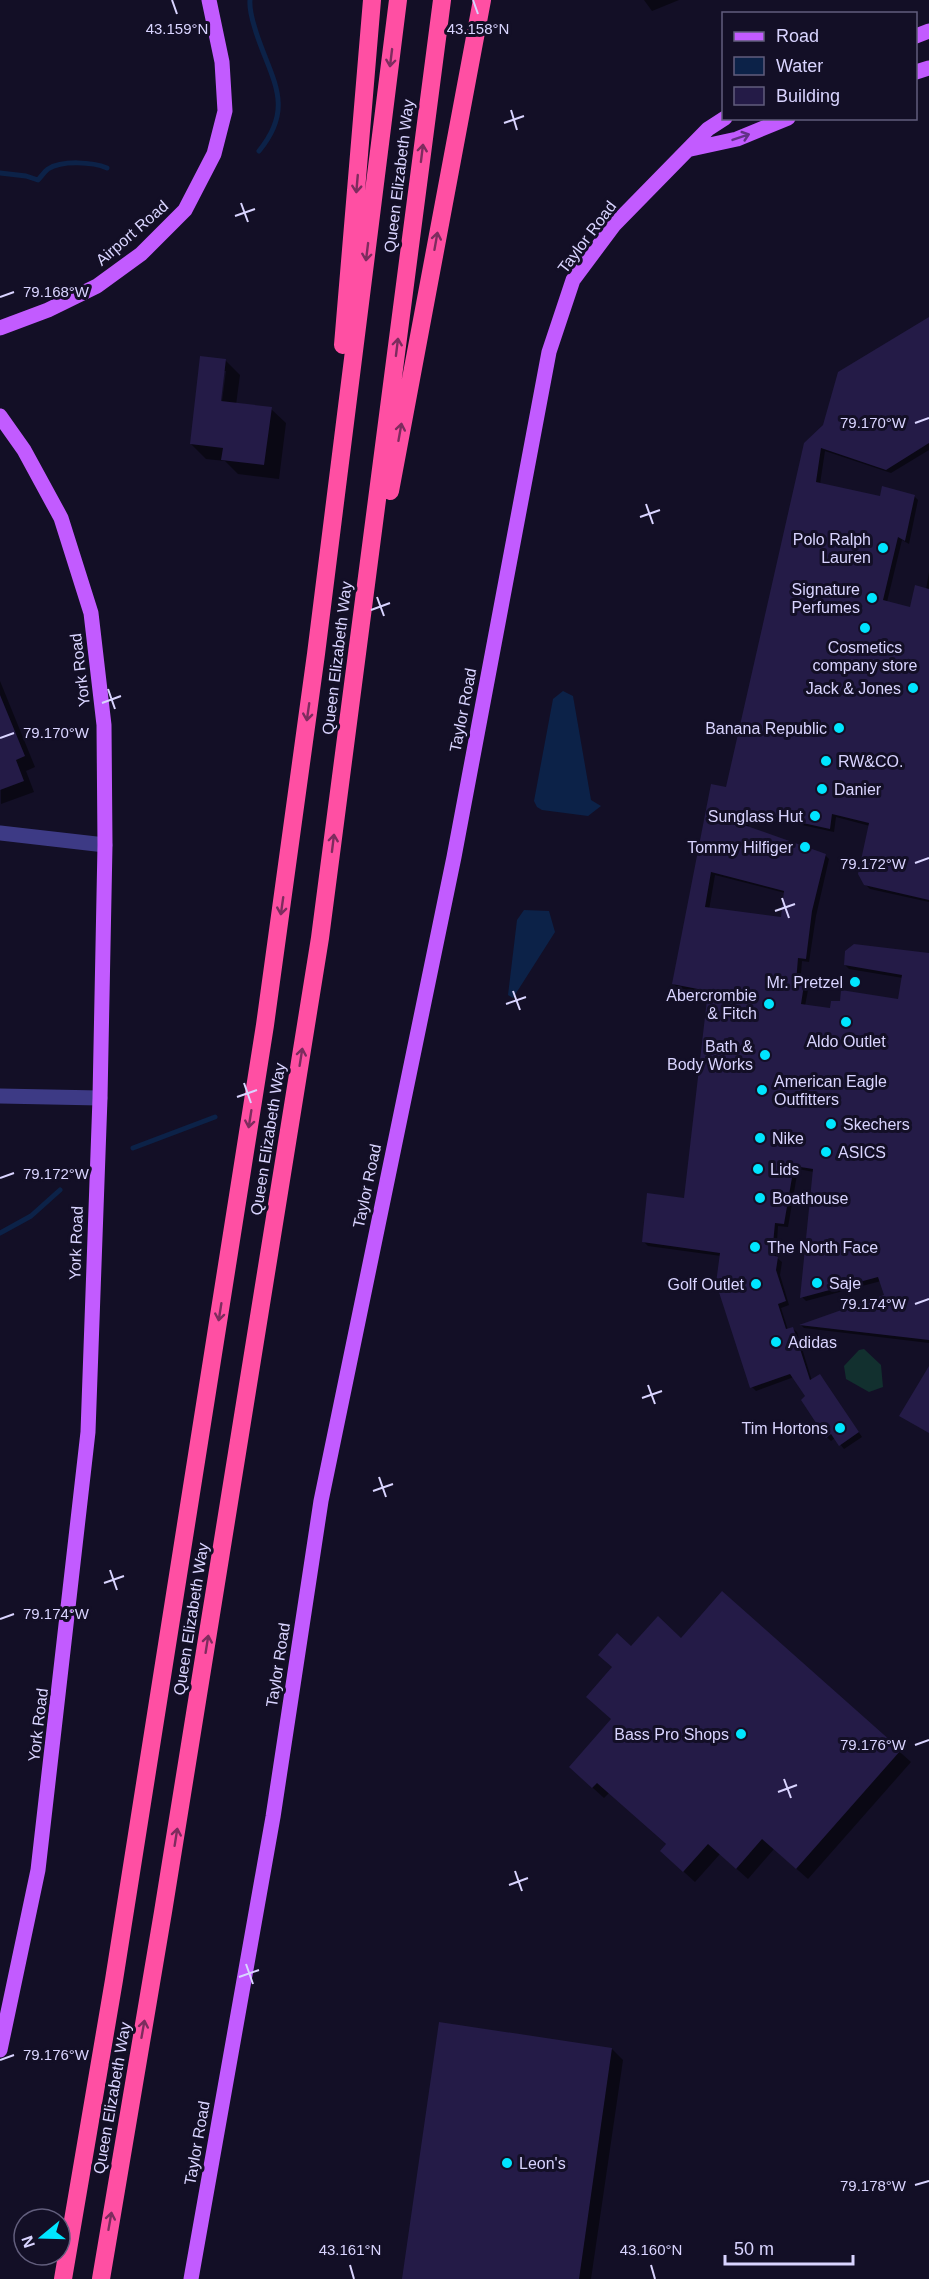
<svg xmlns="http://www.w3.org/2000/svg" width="929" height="2279" font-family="Arial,sans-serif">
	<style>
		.green { fill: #12302f }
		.water { fill: #0c2248 }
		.shadow { fill: #0007; fill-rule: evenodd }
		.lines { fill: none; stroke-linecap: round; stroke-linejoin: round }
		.stream { stroke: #0c2248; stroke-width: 5 }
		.building { fill: #241b47; fill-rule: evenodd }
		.minor { stroke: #3d3a85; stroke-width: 15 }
		.major { stroke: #c25bff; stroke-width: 15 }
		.highway { stroke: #ff4fa3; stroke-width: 18 }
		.oneway { stroke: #7d2c5e }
		.oneway2 { stroke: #623188 }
		.ticks { fill: none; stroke: #d9d4ff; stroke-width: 2 }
		.poi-dot { fill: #00e5ff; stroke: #130f26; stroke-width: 2 }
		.labels { text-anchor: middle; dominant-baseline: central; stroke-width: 6; stroke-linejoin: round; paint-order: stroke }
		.street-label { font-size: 16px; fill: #d9d4ff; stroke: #130f26 }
		.poi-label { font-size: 16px; fill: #d9d4ff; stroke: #130f26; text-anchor: end }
		.ticks-label { font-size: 15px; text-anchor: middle; fill: #d9d4ff; stroke: #130f26; stroke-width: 6; stroke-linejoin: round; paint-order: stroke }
	</style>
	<rect width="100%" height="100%" fill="#130f26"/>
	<!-- green -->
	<path class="green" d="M864,1349L881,1365L883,1387L869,1392L846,1379L844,1366L859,1350Z"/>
	<!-- water -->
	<path class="water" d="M563,691L573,696L591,800L601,806L588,816L542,810L537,807L534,801L553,699Z
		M524,910L549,911L555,932L513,998L508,995L517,920Z"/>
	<!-- shadow -->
	<path class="shadow" d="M644,0H679L652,11Z
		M929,319V450L891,473L825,451L820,484L882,498L914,496L918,500L909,544L902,540L887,602L912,609L926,590L929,572V902L870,889L865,884L870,826L836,817L834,832L752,814L748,828L825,855L829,859L816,916L809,962L802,961L800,986L808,990L805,1006L831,1010L900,1001L903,978L849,969L845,965L929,955V1343L804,1328L801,1325L886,1296L881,1281L806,1301L802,1297L814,1172L798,1169L788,1227L778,1226L776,1257L782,1262L780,1275L789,1305L781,1308L788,1330L792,1328L797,1332L812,1381L820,1376L824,1380L862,1437L844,1449L835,1438L831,1441L827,1437L807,1397L794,1377L756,1391L752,1387L721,1256L648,1246L643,1241L685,1199L709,993L678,988L674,984L727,789L806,443ZM715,875L785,893L783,919L709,910Z
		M225,360L240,375L236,405L271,409L286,423L279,479L238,474L225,461L206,459L191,444ZM223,371H226L221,409L218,408Z
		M0,681L35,767L26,771L34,792L1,804Z
		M722,1593L911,1762L808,1879L774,1849L748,1879L720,1854L695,1882L673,1862L667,1845L609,1793L604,1798L582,1778L613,1720L631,1648L682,1640Z
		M612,2049L623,2060L591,2279H404Z"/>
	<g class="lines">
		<!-- stream -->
		<path class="stream" d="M250,0C249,11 253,22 256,32C271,79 296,106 259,151
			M0,173L26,176L38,180C41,177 44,172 48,169C62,160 93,162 107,168
			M133,1148L215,1117
			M0,1233L31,1216L60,1190"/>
	</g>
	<!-- building -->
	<path class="building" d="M929,317V443L886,470L821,448L816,482L880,496L882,486L915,495L905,541L898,537L883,600L910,607L915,585L929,589V900L864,885L858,874L869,823L832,814L830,829L748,811L744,825L826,854L812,911L806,959L798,958L796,983L804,985L801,1004L830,1008L831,1001H840L841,990L898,999L902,975L844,965L845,951L854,944L929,953V1340L799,1325L884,1295L878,1277L800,1298L813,1169L794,1166L784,1224L775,1223L772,1255L778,1257L776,1270L786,1301L778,1304L786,1329L793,1327L810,1380L820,1374L859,1432L839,1446L831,1434L826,1438L801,1400L805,1396L790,1374L750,1388L716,1283L720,1253L642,1242L647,1193L684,1198L708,991L672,984L711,784L726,787L804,443L823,425L838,372ZM711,872L784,891L781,917L705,907Z
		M200,356L226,359L221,401L272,407L264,465L221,460L223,448L190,444Z
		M0,695L25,756L16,760L24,781L0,790Z
		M929,1366V1433L899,1416Z
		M722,1591L901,1750L796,1869L762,1839L736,1869L708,1844L683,1872L660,1851L666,1844L597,1783L592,1788L569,1767L611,1719L586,1697L612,1667L598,1655L617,1633L631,1646L658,1616L681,1638Z
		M439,2022L612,2048L579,2279H402Z"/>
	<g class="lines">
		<!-- minor -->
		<path class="minor" d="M0,833L105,845
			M0,1096L100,1098"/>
		<!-- major -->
		<path class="major" d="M916,36L929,31
			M916,72L929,68
			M691,149L737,139L788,118
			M0,328L48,310L97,286L141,254L185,210L214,154L225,111L222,62L209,0
			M0,416L24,450L61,518L91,613L104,725L105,845L100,1098L88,1432L38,1870L0,2050
			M191,2279L273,1817L321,1501L454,857L549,352L573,280L614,225L708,129L725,118"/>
		<!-- highway -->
		<path class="highway" d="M343,345L372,0
			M390,491L482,0
			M63,2279L114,1980L265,1025L316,654L398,0
			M101,2279L163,1912L320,938L442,0"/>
	</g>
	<!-- one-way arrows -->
	<defs><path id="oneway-shaft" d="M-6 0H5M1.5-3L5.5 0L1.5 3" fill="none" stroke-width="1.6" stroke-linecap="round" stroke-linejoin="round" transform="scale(1.5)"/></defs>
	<g class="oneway">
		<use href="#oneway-shaft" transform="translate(391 58) rotate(97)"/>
		<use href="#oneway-shaft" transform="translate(422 153) rotate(-83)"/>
		<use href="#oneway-shaft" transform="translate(357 184) rotate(95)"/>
		<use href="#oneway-shaft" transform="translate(436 241) rotate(-80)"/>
		<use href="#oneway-shaft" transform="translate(367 252) rotate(97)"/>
		<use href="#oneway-shaft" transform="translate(397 347) rotate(-83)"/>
		<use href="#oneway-shaft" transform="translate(400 432) rotate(-80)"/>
		<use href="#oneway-shaft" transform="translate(308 712) rotate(98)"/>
		<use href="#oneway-shaft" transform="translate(333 843) rotate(-83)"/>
		<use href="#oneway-shaft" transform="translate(282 906) rotate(98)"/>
		<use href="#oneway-shaft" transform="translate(301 1057) rotate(-81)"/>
		<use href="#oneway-shaft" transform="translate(250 1119) rotate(99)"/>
		<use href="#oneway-shaft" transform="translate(220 1312) rotate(99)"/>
		<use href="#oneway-shaft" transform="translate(207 1644) rotate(-81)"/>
		<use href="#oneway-shaft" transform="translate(176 1837) rotate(-81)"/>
		<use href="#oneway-shaft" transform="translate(143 2029) rotate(-80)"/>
		<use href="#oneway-shaft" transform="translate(110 2221) rotate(-80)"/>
	</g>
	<use class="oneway2" href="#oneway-shaft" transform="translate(741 137) rotate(-19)"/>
	<!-- ticks -->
	<path class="ticks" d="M172,0L177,14M473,0L478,14M511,110L517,130M504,123L524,116M241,203L248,222M235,216L255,209M0,297L14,292M915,423L929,418M646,504L653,524M640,517L660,510M377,597L384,616M371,610L390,603M108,689L115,709M102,703L121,696M0,738L14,733M915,863L929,858M782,898L789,918M775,911L795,904M513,991L520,1010M506,1004L526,997M244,1083L251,1103M237,1097L257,1090M0,1178L14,1173M915,1304L929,1299M648,1385L655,1404M642,1398L662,1391M379,1477L386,1497M373,1491L393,1484M110,1570L117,1590M104,1583L124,1576M0,1619L14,1614M915,1745L929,1740M784,1779L791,1798M778,1792L797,1785M515,1871L522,1891M509,1885L528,1878M246,1964L253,1984M239,1977L259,1970M0,2060L14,2055M915,2185L929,2181M350,2265L354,2279M651,2265L655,2279"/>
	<!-- markers -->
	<g class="poi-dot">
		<circle cx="883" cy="548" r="6"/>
		<circle cx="872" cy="598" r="6"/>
		<circle cx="865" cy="628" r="6"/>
		<circle cx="913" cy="688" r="6"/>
		<circle cx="839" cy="728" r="6"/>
		<circle cx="826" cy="761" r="6"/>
		<circle cx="822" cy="789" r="6"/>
		<circle cx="815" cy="816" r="6"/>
		<circle cx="805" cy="847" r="6"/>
		<circle cx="855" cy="982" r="6"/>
		<circle cx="769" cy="1004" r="6"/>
		<circle cx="846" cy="1022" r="6"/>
		<circle cx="765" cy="1055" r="6"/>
		<circle cx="762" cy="1090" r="6"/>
		<circle cx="831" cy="1124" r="6"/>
		<circle cx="760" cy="1138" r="6"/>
		<circle cx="826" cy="1152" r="6"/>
		<circle cx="758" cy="1169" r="6"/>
		<circle cx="760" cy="1198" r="6"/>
		<circle cx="755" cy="1247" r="6"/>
		<circle cx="817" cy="1283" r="6"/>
		<circle cx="756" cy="1284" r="6"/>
		<circle cx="776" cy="1342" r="6"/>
		<circle cx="840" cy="1428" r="6"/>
		<circle cx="741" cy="1734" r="6"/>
		<circle cx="507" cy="2163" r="6"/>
	</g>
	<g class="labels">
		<!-- street labels -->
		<g class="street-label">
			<text transform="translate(399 176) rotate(-83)">Queen Elizabeth Way</text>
			<text transform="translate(132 233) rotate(-41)">Airport Road</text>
			<text transform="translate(587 237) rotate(-53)">Taylor Road</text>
			<text transform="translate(337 658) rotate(-83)">Queen Elizabeth Way</text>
			<text transform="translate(80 670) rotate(-97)">York Road</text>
			<text transform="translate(463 710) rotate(-79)">Taylor Road</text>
			<text transform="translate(268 1139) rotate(-81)">Queen Elizabeth Way</text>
			<text transform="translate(367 1186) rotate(-78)">Taylor Road</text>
			<text transform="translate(76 1243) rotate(-88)">York Road</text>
			<text transform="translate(191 1619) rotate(-81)">Queen Elizabeth Way</text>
			<text transform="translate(278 1665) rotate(-81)">Taylor Road</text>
			<text transform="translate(38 1725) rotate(-83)">York Road</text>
			<text transform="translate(112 2098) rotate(-80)">Queen Elizabeth Way</text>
			<text transform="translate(197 2143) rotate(-80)">Taylor Road</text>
		</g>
		<!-- poi labels -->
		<g class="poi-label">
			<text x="871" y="539">Polo Ralph<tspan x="871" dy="18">Lauren</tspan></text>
			<text x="860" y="589">Signature<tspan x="860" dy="18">Perfumes</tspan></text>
			<text x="865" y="647" text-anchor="middle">Cosmetics<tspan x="865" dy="18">company store</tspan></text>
			<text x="901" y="688">Jack &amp; Jones</text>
			<text x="827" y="728">Banana Republic</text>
			<text x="838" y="761" text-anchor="start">RW&amp;CO.</text>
			<text x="834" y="789" text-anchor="start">Danier</text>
			<text x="803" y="816">Sunglass Hut</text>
			<text x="793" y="847">Tommy Hilfiger</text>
			<text x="843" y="982">Mr. Pretzel</text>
			<text x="757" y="995">Abercrombie<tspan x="757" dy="18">&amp; Fitch</tspan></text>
			<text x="846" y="1041" text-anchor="middle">Aldo Outlet</text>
			<text x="753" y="1046">Bath &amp;<tspan x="753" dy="18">Body Works</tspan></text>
			<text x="774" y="1081" text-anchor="start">American Eagle<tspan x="774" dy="18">Outfitters</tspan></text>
			<text x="843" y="1124" text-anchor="start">Skechers</text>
			<text x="772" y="1138" text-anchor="start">Nike</text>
			<text x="838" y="1152" text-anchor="start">ASICS</text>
			<text x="770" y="1169" text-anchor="start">Lids</text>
			<text x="772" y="1198" text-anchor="start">Boathouse</text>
			<text x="767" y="1247" text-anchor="start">The North Face</text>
			<text x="829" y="1283" text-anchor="start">Saje</text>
			<text x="744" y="1284">Golf Outlet</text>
			<text x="788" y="1342" text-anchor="start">Adidas</text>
			<text x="828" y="1428">Tim Hortons</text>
			<text x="729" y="1734">Bass Pro Shops</text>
			<text x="519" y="2163" text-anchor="start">Leon's</text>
		</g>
	</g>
	<g class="ticks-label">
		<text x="177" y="34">43.159°N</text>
		<text x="478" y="34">43.158°N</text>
		<text x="56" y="297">79.168°W</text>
		<text x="873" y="428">79.170°W</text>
		<text x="56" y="738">79.170°W</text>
		<text x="873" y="869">79.172°W</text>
		<text x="56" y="1179">79.172°W</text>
		<text x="873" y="1309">79.174°W</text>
		<text x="56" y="1619">79.174°W</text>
		<text x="873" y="1750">79.176°W</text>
		<text x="56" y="2060">79.176°W</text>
		<text x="873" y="2191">79.178°W</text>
		<text x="350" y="2255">43.161°N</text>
		<text x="651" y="2255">43.160°N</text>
	</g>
	<!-- legend -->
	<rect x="722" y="12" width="195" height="108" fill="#130f26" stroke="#625e7d" stroke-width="1.5"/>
	<rect x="734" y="32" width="30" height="9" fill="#c25bff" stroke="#625e7d" stroke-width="1.5"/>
	<text x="776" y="42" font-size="18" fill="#d9d4ff">Road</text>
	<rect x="734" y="57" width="30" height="18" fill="#0c2248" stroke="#625e7d" stroke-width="1.5"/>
	<text x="776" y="72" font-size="18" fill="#d9d4ff">Water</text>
	<rect x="734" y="87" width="30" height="18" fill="#241b47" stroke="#625e7d" stroke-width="1.5"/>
	<text x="776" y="102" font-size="18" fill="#d9d4ff">Building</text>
	<!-- north arrow -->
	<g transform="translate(42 2237) rotate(251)"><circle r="28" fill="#130f26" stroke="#625e7d" stroke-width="1.5"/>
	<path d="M0-4.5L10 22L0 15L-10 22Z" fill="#00e5ff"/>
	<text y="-9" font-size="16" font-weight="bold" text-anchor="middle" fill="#d9d4ff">N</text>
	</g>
	<!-- scale -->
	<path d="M725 2255v9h128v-9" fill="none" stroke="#d9d4ff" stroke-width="3"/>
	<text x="734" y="2255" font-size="18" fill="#d9d4ff" stroke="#130f26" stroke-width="4.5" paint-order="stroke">50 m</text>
</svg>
